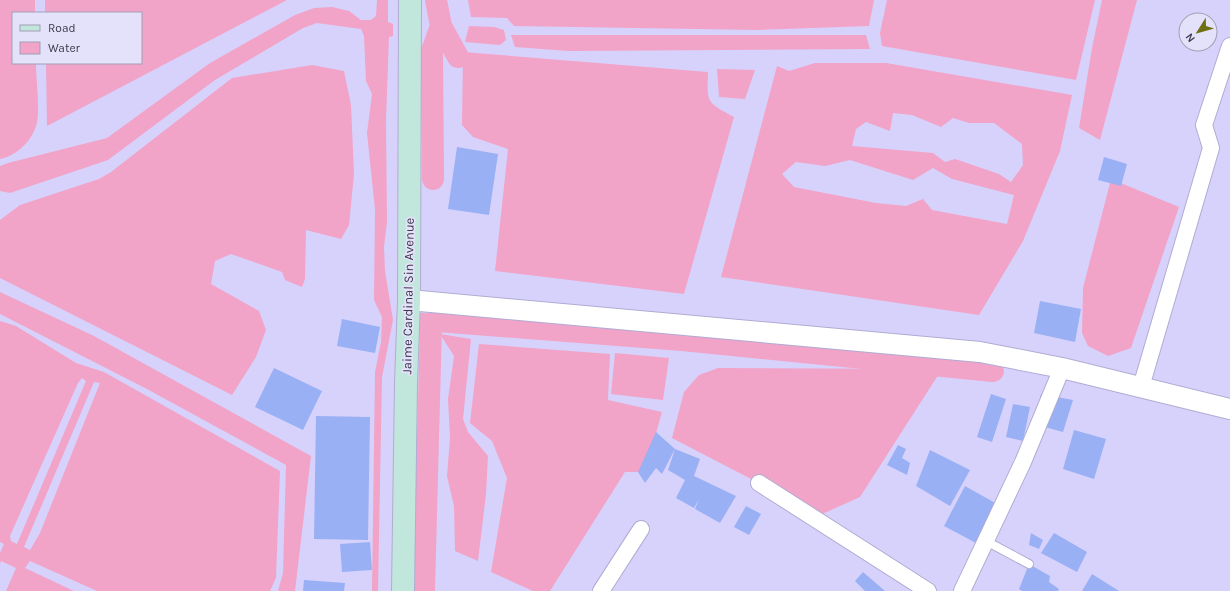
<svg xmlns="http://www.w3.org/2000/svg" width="1230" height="591" font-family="Karla,sans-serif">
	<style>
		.water { fill: #f2a3c8; fill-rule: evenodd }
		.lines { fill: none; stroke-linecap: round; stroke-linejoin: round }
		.canal { stroke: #f2a3c8; stroke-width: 22 }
		.building { fill: #99b0f5 }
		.service-casing { stroke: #b0acd3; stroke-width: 10 }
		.minor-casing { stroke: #b0acd3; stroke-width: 18 }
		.tertiary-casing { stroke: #b0acd3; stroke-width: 22 }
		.secondary-casing { stroke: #b0acd3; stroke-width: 24 }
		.service { stroke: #fff; stroke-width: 8 }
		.minor { stroke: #fff; stroke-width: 16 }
		.tertiary { stroke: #fff; stroke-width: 20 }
		.secondary { stroke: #c1e6dc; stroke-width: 22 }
		.labels { text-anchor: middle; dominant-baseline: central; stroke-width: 3.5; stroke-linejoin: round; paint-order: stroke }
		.street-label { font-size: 13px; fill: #3c3a4b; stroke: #e4e2fb }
	</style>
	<rect width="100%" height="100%" fill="#d7d2fb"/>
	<!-- water -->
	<path class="water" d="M0,0H35V13H13V63H36C36,78 40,109 37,122C34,139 17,156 0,159Z
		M45,0H287L47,126L46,63H141V13H45Z
		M377,0H388V22L393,24V36L389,37L386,120L387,222L384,247L385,271L393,320L382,377L378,591H372L375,372L381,342L382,317L374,300L375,210L367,133L372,94L366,81L364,36L361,29L317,23L303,28L215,80L108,160L10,193L0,191V166L8,163L107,138L210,63L295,15L314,8L332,7L349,11L361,20H371L376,16Z
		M430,0H444L448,19L431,20L433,13Z
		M468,0H874L869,26L757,30L514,26L507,18L471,17Z
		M887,0H1095L1076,80L882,46L880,33Z
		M1102,0H1137L1100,140L1079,128L1092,48Z
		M469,26L494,27L504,30L506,40L500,45L465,42Z
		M511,35H866L870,49L569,51L515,47Z
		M463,52L708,72C707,103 706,102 734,117L684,294L495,271L508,149L473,137L462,125Z
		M815,63H886L1072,95L1060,151L1023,241L979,315L721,277L777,66L789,71ZM893,113L912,115L941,127L953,118L969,123H994L1022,144L1023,165L1011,182L999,174L955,159L945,162L933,153L852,146L856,129L866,122L890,131ZM850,160L913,180L933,168L952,179L1014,195L1007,224L932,210L923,199L906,206L876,203L794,187L782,174L796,162L825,166Z
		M312,65L344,71L351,105L354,174L349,225L341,239L306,230L305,279L302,287L285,280L282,272L231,254L215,261L211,284L259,311L266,330L256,357L232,395L0,278V220L20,205L99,179L111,172L232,78Z
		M717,69L755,70L745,99L719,97Z
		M1111,179L1179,207L1131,348L1108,356L1088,346L1082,333L1083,288Z
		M0,292L94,336L311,456L295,591H278L283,573L286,465L145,388L0,314Z
		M0,321L16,326L76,363L104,372L280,471L276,578L270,591H97L30,561L25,568L74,591H6L16,568L1,561L0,564V553L4,544L0,542ZM82,378L86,381L17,544L11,541L10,536L78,383ZM94,382L100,383L40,533L30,550L24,547Z
		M440,334L471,339L463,419L468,432L488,456L486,494L478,561L455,551L454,506L447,476L450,438L448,399L454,356Z
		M479,344L610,354L608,400L662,412L645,472H625L550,591H533L491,572L507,478L492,441L470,423Z
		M615,353L669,358L663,400L611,394Z
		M718,368L942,369L860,497L820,515L672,438L684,392L699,375Z"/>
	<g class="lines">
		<!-- canal -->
		<path class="canal" d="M436,0L441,26L458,57
			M433,179L432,51L441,26
			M423,324L431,325L437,321L682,340L993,371
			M424,591L431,325"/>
	</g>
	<!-- building -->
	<path class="building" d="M457,147L498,154L489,215L448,209Z
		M1104,157L1127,164L1121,186L1098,180Z
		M1040,301L1081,309L1075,342L1034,333Z
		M342,319L380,327L375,353L337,346Z
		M274,368L322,391L303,430L255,407Z
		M991,394L1006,399L992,442L977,437Z
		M1041,394L1073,400L1063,432L1034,424Z
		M1013,404L1030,407L1023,441L1006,437Z
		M316,416L370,417L368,540L314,539Z
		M1074,430L1106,439L1094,479L1063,469Z
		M656,432L675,449L662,474L656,468L645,483L638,472Z
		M898,445L906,449L902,458L910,463L907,475L887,465Z
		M675,449L700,459L694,476L736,496L720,523L695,509L699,499L694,508L676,498L685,480L668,470Z
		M930,450L970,470L950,506L916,486Z
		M965,486L997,504L976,543L944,526Z
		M746,506L761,514L749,535L734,527Z
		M1031,533L1043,540L1039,549L1029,545Z
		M1054,533L1087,552L1077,572L1041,553Z
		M370,542L372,570L342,572L340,544Z
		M1029,564L1050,576L1049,582L1059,589L1058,591H1022L1019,589Z
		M863,572L885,591H865L855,581Z
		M1092,574L1119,591H1082Z
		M304,580L345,583L344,591H303Z"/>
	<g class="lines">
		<defs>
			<path id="service" d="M986,541L1029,564"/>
			<path id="minor" d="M1141,387L1211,148L1204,125L1230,46
				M759,483L928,591
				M601,591L641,529
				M962,591L1023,462L1062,368"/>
			<path id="tertiary" d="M409,300L980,352L1062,368L1230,409"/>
			<path id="secondary" d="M403,591L406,383L409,300L410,0"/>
		</defs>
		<!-- service casing -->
		<use href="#service" class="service-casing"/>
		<!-- minor casing -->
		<use href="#minor" class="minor-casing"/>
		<!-- tertiary casing -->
		<use href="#tertiary" class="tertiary-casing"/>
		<!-- secondary casing -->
		<use href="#secondary" class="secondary-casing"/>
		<!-- service -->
		<use href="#service" class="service"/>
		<!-- minor -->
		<use href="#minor" class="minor"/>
		<!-- tertiary -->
		<use href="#tertiary" class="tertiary"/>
		<!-- secondary -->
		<use href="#secondary" class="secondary"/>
	</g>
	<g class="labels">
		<!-- street labels -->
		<g class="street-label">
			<text transform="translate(408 296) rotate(-89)">Jaime Cardinal Sin Avenue</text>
		</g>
	</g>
	<!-- legend -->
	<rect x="12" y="12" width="130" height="52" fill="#e4e2fb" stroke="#a19fb5"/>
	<rect x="20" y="25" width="20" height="6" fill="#c1e6dc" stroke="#a19fb5"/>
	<text x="48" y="32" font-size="12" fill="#3c3a4b">Road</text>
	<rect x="20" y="42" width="20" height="12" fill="#f2a3c8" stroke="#a19fb5"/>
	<text x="48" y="52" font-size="12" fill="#3c3a4b">Water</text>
	<!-- north arrow -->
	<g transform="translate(1198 32) rotate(233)"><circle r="19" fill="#e4e2fb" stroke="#a19fb5"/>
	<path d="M0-3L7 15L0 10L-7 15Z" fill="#6f6f11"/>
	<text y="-6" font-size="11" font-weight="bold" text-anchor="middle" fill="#3c3a4b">N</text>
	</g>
</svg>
